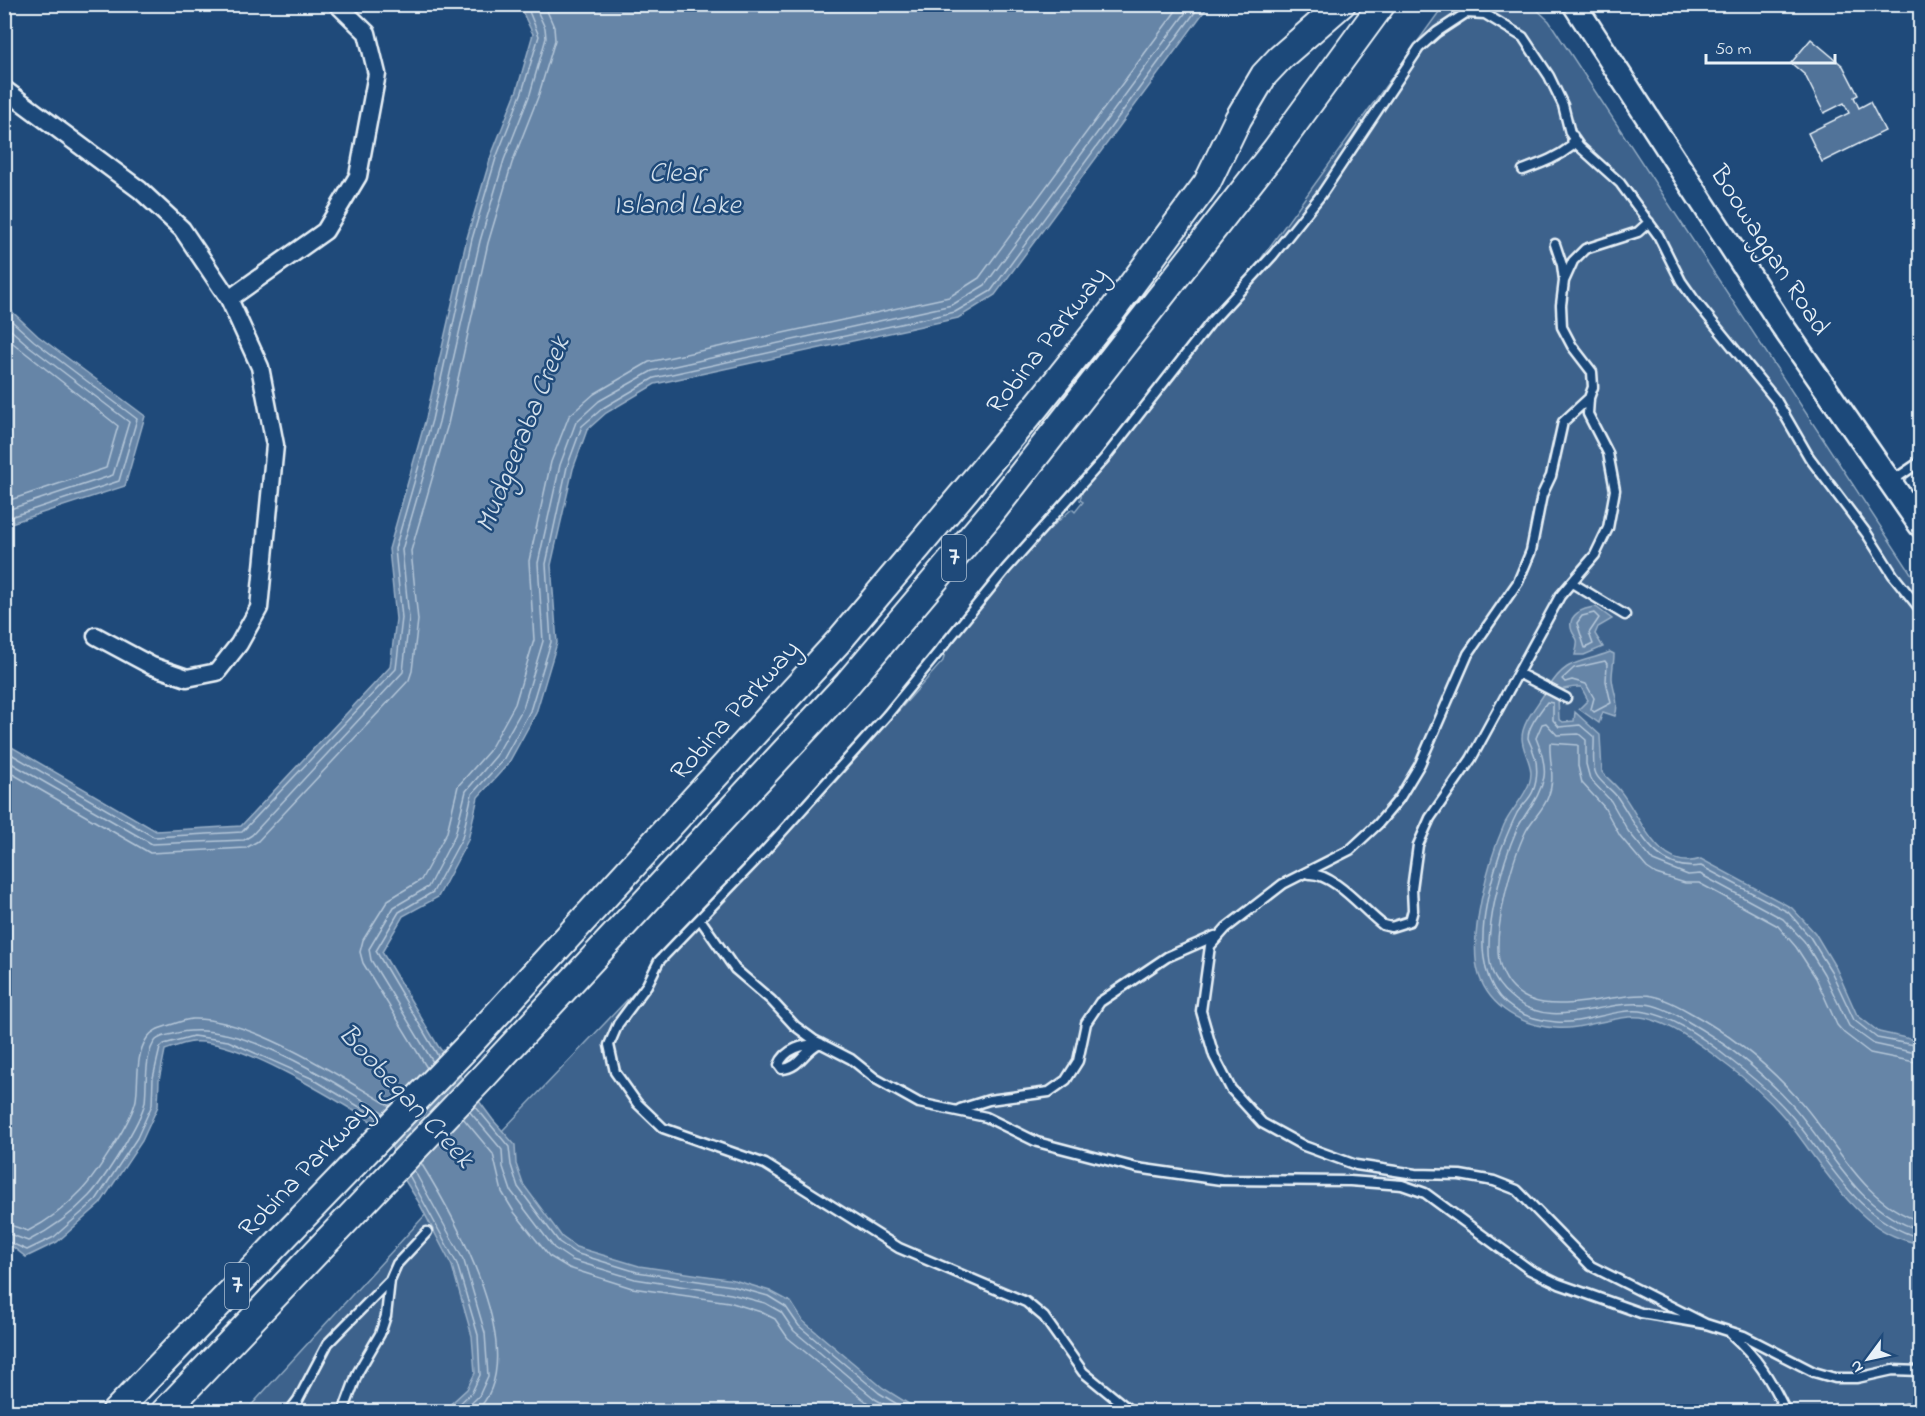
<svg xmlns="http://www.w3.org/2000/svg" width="1925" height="1416" font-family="'Indie Flower',sans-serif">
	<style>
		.green { fill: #3c628c; stroke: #92aac2; stroke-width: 1.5 }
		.water { fill: #6685a7; stroke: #9ab0c7; stroke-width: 1.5 }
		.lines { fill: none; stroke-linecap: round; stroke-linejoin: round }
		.shore { stroke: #b4c6d8; stroke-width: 1.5 }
		.building { fill: #517399; stroke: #e8f1f8; stroke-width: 1.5 }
		.lane-casing { stroke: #e8f1f8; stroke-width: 13 }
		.street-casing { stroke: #e8f1f8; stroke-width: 21 }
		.secondary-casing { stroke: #e8f1f8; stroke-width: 27 }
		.primary-casing { stroke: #e8f1f8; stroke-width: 30 }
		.lane { stroke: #1f4a7a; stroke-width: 8 }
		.street { stroke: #1f4a7a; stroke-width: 16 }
		.secondary { stroke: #1f4a7a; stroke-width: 22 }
		.primary { stroke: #1f4a7a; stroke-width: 26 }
		.labels { text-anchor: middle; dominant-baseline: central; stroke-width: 5; stroke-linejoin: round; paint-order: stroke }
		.shield { fill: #1f4a7a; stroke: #acbfd2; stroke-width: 1.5 }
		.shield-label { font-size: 26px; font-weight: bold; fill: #e8f1f8 }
		.street-label { font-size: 27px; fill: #e8f1f8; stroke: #1f4a7a }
		.water-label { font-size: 28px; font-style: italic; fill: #d4e1ec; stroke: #1f4a7a }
	</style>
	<rect width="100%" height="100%" fill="#1f4a7a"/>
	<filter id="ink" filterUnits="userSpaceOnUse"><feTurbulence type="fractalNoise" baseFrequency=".0167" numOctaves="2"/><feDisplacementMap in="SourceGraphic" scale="12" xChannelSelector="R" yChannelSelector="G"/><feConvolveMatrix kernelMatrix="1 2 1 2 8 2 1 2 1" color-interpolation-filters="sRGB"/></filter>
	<g filter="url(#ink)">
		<!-- green -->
		<path class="green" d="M1444,5H1532L1549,21L1920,587V1411L245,1412L502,1131L836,781L943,661L945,652C984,602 1023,550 1072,509L1075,512L1083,502L1080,500L1083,489L1175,378Z"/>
		<!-- water -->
		<path class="water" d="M519,5H1209L995,295L958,318L655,384L606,413L587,430L573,469L551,565L557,643L536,713L508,764L478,797L468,840L438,897L403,916L382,952L438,1046L493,1120L515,1145L516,1164L523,1184L562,1237L576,1247L639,1266L734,1280L770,1291L791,1302L803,1321L883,1388L920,1411H443L467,1389L475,1373L472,1336L452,1266L418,1201L399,1171L387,1131C346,1106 239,1037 192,1042C183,1043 174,1047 165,1050L159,1080L158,1106L142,1141L100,1204L57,1242L26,1257L5,1241V743L156,831L241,826L390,667L396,619L389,549L426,418L467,238L491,156L517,90L533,34Z
			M5,305L38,336L145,416L125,486L5,525Z
			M1596,607L1612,619L1598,627L1595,634L1603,647L1584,655H1575C1576,651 1578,644 1577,640C1576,637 1573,634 1572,631C1566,615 1583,608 1596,607Z
			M1610,652L1614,654C1614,662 1612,670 1612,678C1613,693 1620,701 1615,716L1603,712L1599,723L1579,709L1588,700L1581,687C1566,686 1565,692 1548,689C1566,658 1580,664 1610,652Z
			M1544,694L1558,697L1559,719L1563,722L1574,721L1575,712L1600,735L1602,772C1608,779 1616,785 1621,792C1641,817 1658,873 1701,859L1792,908L1815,933L1836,968L1857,1015L1879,1032L1920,1041V1244C1912,1242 1903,1240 1894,1236C1849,1217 1815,1154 1784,1117C1767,1097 1746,1079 1724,1063C1702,1045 1674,1025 1646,1018C1619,1012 1584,1031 1556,1028C1523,1026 1490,1008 1479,975C1467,939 1489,859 1504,825C1510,812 1520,802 1526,790C1539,768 1522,755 1522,738C1522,723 1536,707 1544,694Z"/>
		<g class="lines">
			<!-- shore -->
			<path class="shore" d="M4,314L34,341L137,419L119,481L4,519
				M4,324L29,346L129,422L113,475L4,511
				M4,336L118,426L106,468L4,502
				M1594,613L1599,618L1589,633L1593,644L1585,648L1577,623L1582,616Z
				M1605,661L1607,664L1606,681L1611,703L1594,712L1591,709L1594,698L1586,684L1572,680L1565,682L1562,679L1574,668Z
				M4,750L154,837L242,832L396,669L402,618L395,549L432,420L472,239L496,158L522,92L539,36L526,4
				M4,759L152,844L244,840L252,835L403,672L409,618L402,550L439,422L480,241L504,160L530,94L546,38L545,28L534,4
				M4,769L150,853L246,848L258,841L409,680L412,671L418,620L411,551L448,424L488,243L512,163L538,97L555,40L554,27L544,4
				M1920,1046L1877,1038L1854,1020L1831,971L1810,937L1788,912L1701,866C1655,873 1639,829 1618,798C1612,789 1600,783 1596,774C1591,763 1595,749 1594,737L1580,725L1559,727L1553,720V703L1547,702C1540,712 1528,726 1528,738C1529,742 1532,746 1533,751C1538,763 1538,779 1533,791C1530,799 1522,805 1517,813C1511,825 1506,837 1501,850C1479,915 1459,1014 1556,1022C1586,1025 1617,1006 1646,1012C1675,1017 1706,1040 1728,1058C1750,1075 1771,1092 1789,1113C1831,1162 1854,1218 1920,1238
				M1920,1054L1874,1044L1849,1026L1824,974L1804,941L1783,919L1700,874L1688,875L1653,861L1628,831L1611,801L1590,779L1586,764V740L1579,734L1557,735L1546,723L1542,724L1536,738C1541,750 1546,764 1544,777C1540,798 1526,811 1517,829C1503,860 1481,938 1492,971C1495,980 1503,990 1510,996C1550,1033 1600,1000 1645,1004C1658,1005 1677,1015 1687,1021C1726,1043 1763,1073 1793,1106C1833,1152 1858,1212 1920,1230
				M438,1056L376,951L399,912L433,892L462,838L472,794L503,760L530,711L551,642L546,564L567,467L582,426L603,408L654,378L955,312L991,291L1201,4
				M433,1062L371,960L369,949L394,907L428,887L455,835L466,791L496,756L523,708L543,641L538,563L560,465L576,422L599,401L652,371L952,305L985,285L1192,4
				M1920,1063L1870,1053L1844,1033L1837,1025L1816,978L1796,947L1778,926L1699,883H1685L1656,874L1647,868L1620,836L1604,807L1582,783L1578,766V745L1550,743C1549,762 1556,778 1548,797C1544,809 1532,819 1526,831C1512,859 1490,939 1501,968C1523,1029 1599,994 1644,995C1658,995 1679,1006 1691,1013C1731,1035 1770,1067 1800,1101C1837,1143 1864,1204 1920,1221
				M427,1068L363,963L360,952L363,940L388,900L421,880L447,832L458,786L489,751L515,704L534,640L529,561L551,462L569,416L594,394L649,362L949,297L979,278L1181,4
				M475,1106L509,1147L511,1165L518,1187L559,1242L575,1253L637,1272L732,1286L768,1296L786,1307L799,1326L879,1393L910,1412
				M470,1112L502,1150L503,1167L511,1191L554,1248L572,1260L635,1279L731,1294L765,1303L781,1312L794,1331L875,1399L898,1412
				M463,1118L493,1154L502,1192L514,1212L549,1256L569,1268L632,1288L729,1302L761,1312L775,1319L788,1338L879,1412
				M421,1163C454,1216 535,1359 475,1412
				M414,1170L464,1261L485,1333L488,1376L479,1396L462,1412
				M409,1175L457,1264L478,1335L480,1375L472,1392L451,1412
				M4,1223L28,1231C48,1221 67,1206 82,1190C96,1175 132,1120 136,1100C139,1080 135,1056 147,1038C152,1030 161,1028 170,1025C177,1023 184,1020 192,1019C249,1017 341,1077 390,1106
				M4,1232L28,1241C50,1230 72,1214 89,1196C104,1180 141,1122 145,1102C147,1086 144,1053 156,1040C160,1036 167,1035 173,1034C235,1015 331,1081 384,1113
				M4,1240L27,1250L54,1237L96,1200L137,1138L152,1105L153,1078L160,1048L164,1044L193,1036L228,1041L311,1078L378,1118"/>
		</g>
		<!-- building -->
		<path class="building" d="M1811,39L1843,66L1858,95L1854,97L1859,108L1870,102L1885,131L1822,162L1808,133L1849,113L1844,103L1824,113L1805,75L1791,63Z"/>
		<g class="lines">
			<defs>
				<path id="lane" d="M1523,170C1542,163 1555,159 1572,146L1573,136
					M1649,222L1638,232L1585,249L1573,261L1564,281L1561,305L1562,327L1572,346L1592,372L1593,387L1589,398L1563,422L1551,476L1542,495L1531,551L1518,582L1468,654L1420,764L1399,799L1378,824L1350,850L1283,884L1226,928L1210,946L1201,1011L1214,1056L1231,1089L1262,1123L1304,1146L1356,1165L1415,1174L1460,1175L1494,1181L1517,1190L1591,1266L1706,1324
					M1555,244L1562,265L1564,280
					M1892,481L1920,462
					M1572,583L1625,615
					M1518,673L1566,698
					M1309,874C1334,873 1363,910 1383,925L1391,927L1410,921L1413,910L1412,889L1418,845L1430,818L1471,759L1560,596L1595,555L1608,528L1615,490L1608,453L1588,414L1589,399
					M700,919L735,969L771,1000L795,1026L814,1040L851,1059L876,1079L919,1103L986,1117L1037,1142L1137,1168L1221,1180L1350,1181L1402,1185L1425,1193L1530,1270L1559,1284L1641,1313L1706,1324L1744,1336L1814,1372L1835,1378H1857L1893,1370L1920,1371
					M820,1043C803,1051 800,1068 782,1069L779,1065C785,1048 804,1045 820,1043Z
					M960,1109L989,1100L1049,1092L1066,1080L1078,1061L1086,1023L1100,1002L1167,957L1215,936
					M1731,1334C1757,1357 1771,1380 1786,1412
					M289,1412L298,1400L328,1343L390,1280L397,1264L427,1232
					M343,1412L358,1372L380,1334L386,1316L390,1280
					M1132,1412L1083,1372L1044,1317L1026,1302L899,1248L765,1164L663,1128L637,1103L615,1072L609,1045L618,1024L647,985L659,961L763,853L887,715L1006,569L1104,459L1212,321L1273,255L1321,195L1419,48L1437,32L1466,13L1485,14L1523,37L1549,76L1563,105L1570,133L1579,146L1620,183L1658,235L1681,281L1693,298L1776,400L1809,457L1867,534L1893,575L1920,609
					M1894,1412L1906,1409L1920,1411"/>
				<path id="street" d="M4,89L140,190L182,229L229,299L260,367L275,445L259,608L239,644L217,672L187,678L152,666L96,636
					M229,299L325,231L358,176L377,74L367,33L337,4"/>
				<path id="secondary" d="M1574,4L1781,324L1920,525"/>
				<path id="primary" d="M115,1412L466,1048L838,642L1035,408L1113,310L1207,183L1238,119L1264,75L1280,58L1342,4
					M164,1412L484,1076L848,683L989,516L1276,149L1382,4"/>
			</defs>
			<!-- lane casing -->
			<use href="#lane" class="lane-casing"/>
			<!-- street casing -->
			<use href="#street" class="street-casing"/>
			<!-- secondary casing -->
			<use href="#secondary" class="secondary-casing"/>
			<!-- primary casing -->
			<use href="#primary" class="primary-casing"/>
			<!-- lane -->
			<use href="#lane" class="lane"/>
			<!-- street -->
			<use href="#street" class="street"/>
			<!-- secondary -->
			<use href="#secondary" class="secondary"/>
			<!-- primary -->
			<use href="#primary" class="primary"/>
		</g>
	</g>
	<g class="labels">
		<!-- shield labels -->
		<g class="shield">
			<rect x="942" y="535" width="24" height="46" rx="4.5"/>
			<rect x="225" y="1263" width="24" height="46" rx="4.5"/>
		</g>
		<g class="shield-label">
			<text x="954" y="558">7</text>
			<text x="237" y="1286">7</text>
		</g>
		<!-- street labels -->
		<g class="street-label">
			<text transform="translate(1769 251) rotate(57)">Boowaggan Road</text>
			<text transform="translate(1048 341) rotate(-52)">Robina Parkway</text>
			<text transform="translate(736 711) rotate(-48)">Robina Parkway</text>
			<text transform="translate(306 1170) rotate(-46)">Robina Parkway</text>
		</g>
		<!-- water labels -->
		<g class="water-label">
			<text x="677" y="174">Clear<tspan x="677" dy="32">Island Lake</tspan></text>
			<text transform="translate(524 435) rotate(-68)">Mudgeeraba Creek</text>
			<text transform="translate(405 1097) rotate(47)">Boobegan Creek</text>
		</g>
	</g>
	<!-- margin -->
	<rect width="1925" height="1416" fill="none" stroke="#1f4a7a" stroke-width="24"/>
	<rect x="12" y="12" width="1901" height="1392" fill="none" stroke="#e8f1f8" stroke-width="2" filter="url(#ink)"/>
	<!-- north arrow -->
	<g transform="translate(1868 1359) rotate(237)" stroke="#1f4a7a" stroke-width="4.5" paint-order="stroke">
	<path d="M0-4.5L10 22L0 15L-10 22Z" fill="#e8f1f8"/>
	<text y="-9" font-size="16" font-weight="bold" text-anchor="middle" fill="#e8f1f8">N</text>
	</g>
	<!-- scale -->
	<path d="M1706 54v9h129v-9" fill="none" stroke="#e8f1f8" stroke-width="3"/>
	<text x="1715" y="54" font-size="18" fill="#e8f1f8" stroke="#1f4a7a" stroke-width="4.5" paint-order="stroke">50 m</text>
</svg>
